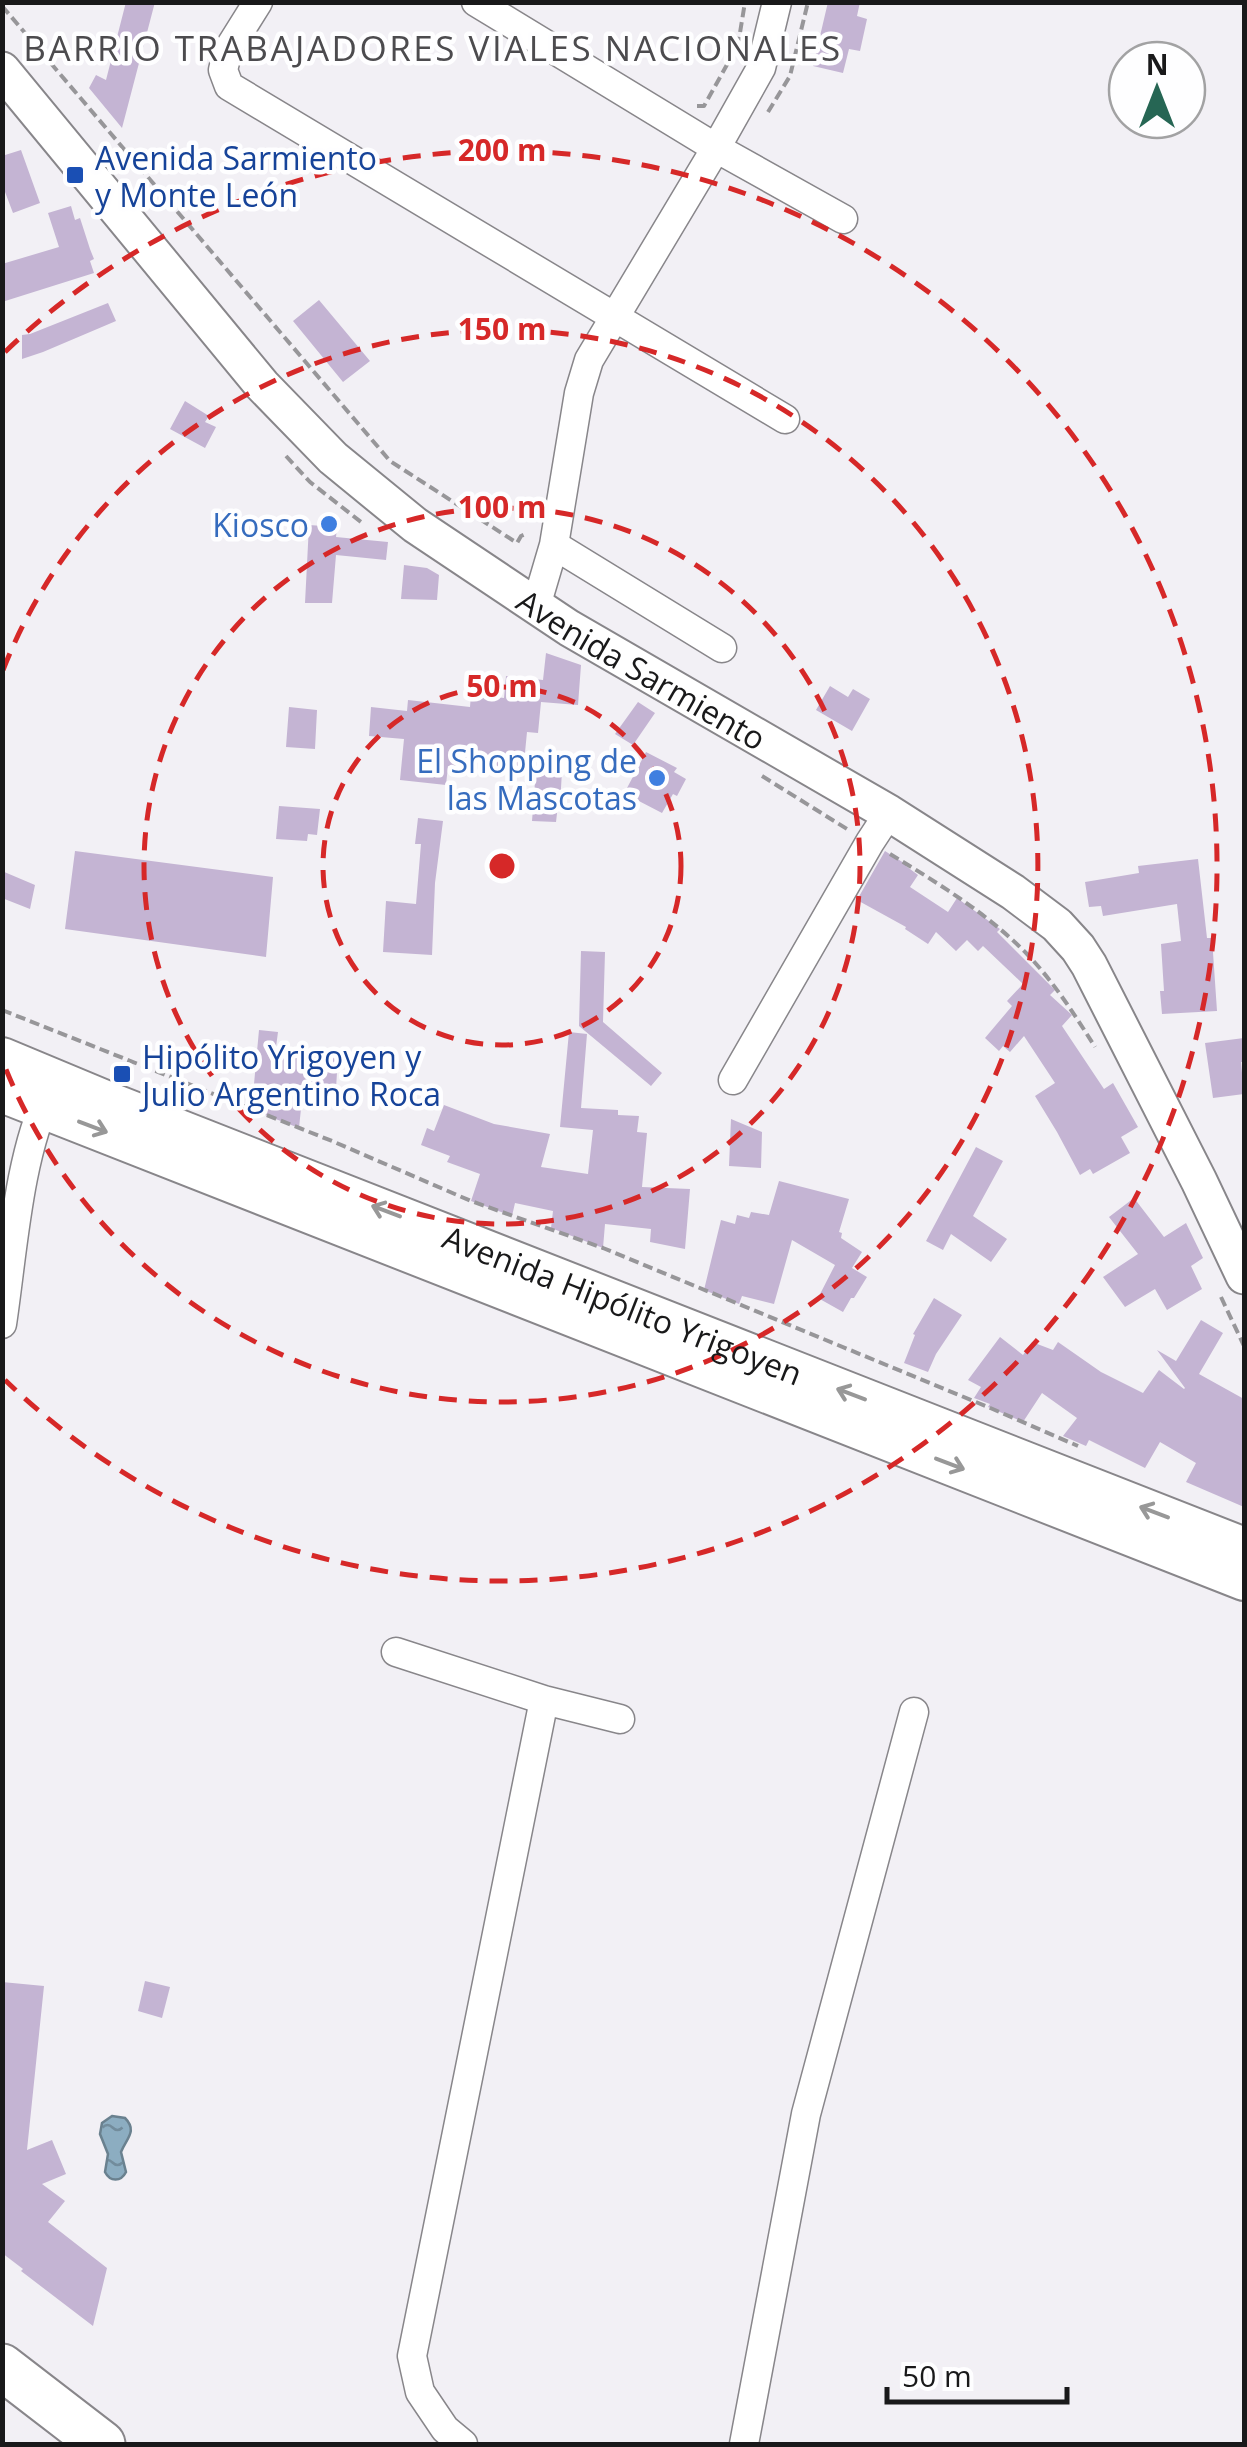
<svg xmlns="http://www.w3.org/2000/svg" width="1247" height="2447" font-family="'Open Sans',sans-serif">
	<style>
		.water { fill: url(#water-ripples); stroke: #6a818f; stroke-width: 2.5 }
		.building { fill: #c4b4d3 }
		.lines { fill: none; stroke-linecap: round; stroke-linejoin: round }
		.minor-casing { stroke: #88868a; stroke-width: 31 }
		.tertiary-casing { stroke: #88868a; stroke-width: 39 }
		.secondary-casing { stroke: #88868a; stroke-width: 44 }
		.primary-casing { stroke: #88868a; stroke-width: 49 }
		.path { stroke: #979699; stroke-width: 4; stroke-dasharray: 10 5; stroke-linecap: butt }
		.minor { stroke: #fff; stroke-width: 28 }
		.tertiary { stroke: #fff; stroke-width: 35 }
		.secondary { stroke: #fff; stroke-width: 40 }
		.primary { stroke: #fff; stroke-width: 45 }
		.oneway { stroke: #989898 }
		.ring { fill: none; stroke: #d62828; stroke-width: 5; stroke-dasharray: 18 12 }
		.transit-dot { fill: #1a4fb4; stroke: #fefeff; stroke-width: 4 }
		.shop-dot { fill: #3f7fe0; stroke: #fefeff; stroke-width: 4 }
		.labels { text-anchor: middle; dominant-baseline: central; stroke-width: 9; stroke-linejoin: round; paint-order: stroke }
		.transit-label { font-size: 32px; fill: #164399; stroke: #fefeff; text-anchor: start }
		.shop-label { font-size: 32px; fill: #366cbe; stroke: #fefeff; text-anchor: end }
		.street-label { font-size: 32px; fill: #19191a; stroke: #fefeff }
		.neighbourhood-label { font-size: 35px; letter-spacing: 2.5px; fill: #4c4b4e; stroke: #fefeff }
		.centre { fill: #d62828; stroke: #fefeff; stroke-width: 5 }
		.ring-label { font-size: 30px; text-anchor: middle; font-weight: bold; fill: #d62828; stroke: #fefeff; stroke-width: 9; stroke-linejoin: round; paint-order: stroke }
	</style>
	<defs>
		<pattern id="water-ripples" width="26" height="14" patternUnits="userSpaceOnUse" patternTransform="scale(2.5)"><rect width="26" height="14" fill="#8cadc1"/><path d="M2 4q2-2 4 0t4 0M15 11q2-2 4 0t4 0" fill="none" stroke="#728c9c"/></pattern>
	</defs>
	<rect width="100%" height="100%" fill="#f2f0f5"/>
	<!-- water -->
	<path class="water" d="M112,2116L125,2118C138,2131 126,2139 121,2152L126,2172C121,2182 110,2182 105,2172L108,2154L100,2134L102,2123Z"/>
	<!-- building -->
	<path class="building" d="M126,2H155L122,128L89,88L96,75L106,80Z
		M828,2H860L857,16L867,19L860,51L849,49L843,73L813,66Z
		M21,150L40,203L13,213L2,184V156Z
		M71,206L75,220L80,218L90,249L94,259L90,261L94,273L2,302V264L59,247L48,213Z
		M319,300L370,361L343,382L293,321Z
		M108,303L116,321L43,352L22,359V335L30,334Z
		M185,401L209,416L205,422L216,427L205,448L170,429Z
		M309,525L337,527L336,537L388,542L386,560L336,555L332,603H305Z
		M404,565L427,568L439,575L437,600L401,599Z
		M546,653L581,665L578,705L541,702L538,733L527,732L523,773L448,766L446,785L400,780L404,739L369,736L371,707L407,711L408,700L470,707L471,694L504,698L506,676L543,680Z
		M830,686L848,697L853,689L870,699L852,731L816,710Z
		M638,702L655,713L633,745L615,734Z
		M289,707L317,710L315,749L286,747Z
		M646,752L677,768L674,772L686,779L677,796L673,794L662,813L635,799L638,794L627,788Z
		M536,769L562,771L560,805H558L556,822L532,821Z
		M279,806L320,809L317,835L308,834L307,841L276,839Z
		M418,818L443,821L435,883L432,955L383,952L386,901L416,904L421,844H415Z
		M75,851L273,877L266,957L65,929Z
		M885,851L907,865L906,866L918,875L910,887L948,912L957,898L1000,929L997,932L1055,990L1050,995L1072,1015L1062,1026L1104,1089L1113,1083L1138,1127L1121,1137L1130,1153L1093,1174L1090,1169L1080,1175L1057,1132L1035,1096L1055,1083L1024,1036L1010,1052L1003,1046L999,1051L985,1038L1012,1006L1007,1001L1023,984L983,946L978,951L967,940L956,951L936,932L928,944L905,929L906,927L857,900Z
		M1198,859L1207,938H1212L1217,1011L1162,1014L1160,991H1164L1161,944L1181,941L1177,904L1103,916L1101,906L1089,907L1085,882L1139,873L1138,866Z
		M2,871L35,885L30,909L2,898Z
		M581,951L605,952L603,1022L662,1073L651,1086L579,1026Z
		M259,1030L278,1032L276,1047L338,1055L336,1089H327V1091L303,1089L299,1128L260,1113L269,1085L254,1084Z
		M569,1032L587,1034L581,1108L618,1110V1115L639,1116L637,1132L647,1133L642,1187L690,1189L685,1249L650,1242L651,1229L605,1224L603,1248L551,1228L553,1211L515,1203L512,1216L471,1201L480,1174L447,1162L450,1156L421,1145L427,1128L434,1131L444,1105L494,1124L550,1134L541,1167L588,1174L593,1130L560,1127Z
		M1244,1038V1062H1241L1244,1094L1213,1098L1205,1043Z
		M731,1119L762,1132L761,1168L729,1166Z
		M976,1147L1003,1161L973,1216L1007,1239L991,1262L951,1234L943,1250L926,1241Z
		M779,1181L849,1199L839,1232L842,1233L841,1238L862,1252L852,1268L867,1277L854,1298H851L843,1312L818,1298L835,1265L792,1240L774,1304L742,1296L739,1304L704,1290L721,1220L735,1224L737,1215L749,1218L751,1212L769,1215Z
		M1134,1198L1164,1237L1186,1223L1203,1258L1191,1266L1202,1289L1167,1310L1155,1289L1125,1307L1103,1277L1138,1254L1109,1217Z
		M934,1298L962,1315L936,1354L928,1372L904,1363L915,1335L913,1334Z
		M1201,1320L1223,1333L1199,1374L1244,1399V1507L1186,1482L1196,1463L1160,1442L1145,1468L1089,1440L1086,1446L1063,1436L1077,1418L1042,1393L1023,1422L988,1407L990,1404L974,1398L981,1387L968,1380L1000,1337L1023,1355L1032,1342L1053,1350L1058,1342L1101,1372L1143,1393L1159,1370L1184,1389L1185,1388L1157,1350L1176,1361Z
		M145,1981L170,1987L162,2018L138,2011Z
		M2,1982L44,1986L27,2150L52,2140L66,2174L42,2184L65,2201L48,2222L107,2268L93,2326L21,2271L23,2269L2,2253Z"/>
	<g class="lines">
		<defs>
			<path id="minor" d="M258,2L228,50L223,70L229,86L785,419
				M476,2L716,148L843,219
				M554,545L722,648
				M536,606L554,545L579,393L589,360L716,148L761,68L777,2
				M733,1080L870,842L889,813
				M2,1324C13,1251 18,1157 50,1091
				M396,1652L544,1700L620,1719
				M463,2444L445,2429L420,2392L412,2356L544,1700
				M744,2444L806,2114L914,1712"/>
			<g id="tertiary">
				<path id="s1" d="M2,70L262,385L333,458L415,525L569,628L889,813L1013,892L1057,925L1078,948L1089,965L1199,1181L1244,1276"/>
			</g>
			<g id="secondary">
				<path id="s2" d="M2,1058L110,1103L1244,1548"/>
				<path d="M2,1092L1244,1580"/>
			</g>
			<path id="primary" d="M2,2367L102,2444"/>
		</defs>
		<!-- minor casing -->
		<use href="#minor" class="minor-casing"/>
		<!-- tertiary casing -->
		<use href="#tertiary" class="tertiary-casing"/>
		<!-- secondary casing -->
		<use href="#secondary" class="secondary-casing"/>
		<!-- primary casing -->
		<use href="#primary" class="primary-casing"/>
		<!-- path -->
		<path class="path" d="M2,6L390,461L517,543L521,536L528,533
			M697,106H704L738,45L745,2
			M768,112L790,76L808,2
			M286,456L310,482L361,522
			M762,776L847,829
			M890,854C938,883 988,914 1027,954C1053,981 1075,1015 1095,1047
			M2,1010L332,1141L471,1201L603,1248L988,1407L1078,1446
			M1221,1297L1244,1346"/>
		<!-- minor -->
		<use href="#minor" class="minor"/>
		<!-- tertiary -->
		<use href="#tertiary" class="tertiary"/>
		<!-- secondary -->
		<use href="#secondary" class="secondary"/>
		<!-- primary -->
		<use href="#primary" class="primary"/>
	</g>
	<!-- one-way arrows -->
	<defs><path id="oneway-shaft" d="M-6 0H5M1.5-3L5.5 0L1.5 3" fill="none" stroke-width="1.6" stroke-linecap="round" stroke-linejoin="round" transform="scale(2.5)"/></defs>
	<g class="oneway">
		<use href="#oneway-shaft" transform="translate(93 1127) rotate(21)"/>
		<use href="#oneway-shaft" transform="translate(386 1211) rotate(-159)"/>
		<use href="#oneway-shaft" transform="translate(851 1394) rotate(-159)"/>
		<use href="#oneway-shaft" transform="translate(950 1464) rotate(21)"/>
		<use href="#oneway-shaft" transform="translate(1154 1512) rotate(-159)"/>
	</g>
	<!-- distance rings -->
	<g class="ring">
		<circle cx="502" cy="866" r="179"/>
		<circle cx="502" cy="866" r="358"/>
		<path d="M3 670A536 536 0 1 1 3 1062"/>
		<path d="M5 352A715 715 0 1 1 5 1380"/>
	</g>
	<!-- markers -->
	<g class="transit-dot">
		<rect x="65" y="165" width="20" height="20" rx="5"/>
		<rect x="112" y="1064" width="20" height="20" rx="5"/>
	</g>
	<g class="shop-dot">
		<circle cx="329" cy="524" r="10"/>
		<circle cx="657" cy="778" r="10"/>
	</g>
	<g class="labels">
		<!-- transit labels -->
		<g class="transit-label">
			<text x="95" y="157">Avenida Sarmiento<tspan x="95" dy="37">y Monte León</tspan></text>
			<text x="142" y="1056">Hipólito Yrigoyen y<tspan x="142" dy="37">Julio Argentino Roca</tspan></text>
		</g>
		<!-- shop labels -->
		<g class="shop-label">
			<text x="309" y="524">Kiosco</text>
			<text x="637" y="760">El Shopping de<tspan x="637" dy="37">las Mascotas</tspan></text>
		</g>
		<!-- street labels -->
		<g class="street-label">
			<text stroke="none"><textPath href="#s1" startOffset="885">Avenida Sarmiento</textPath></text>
			<text stroke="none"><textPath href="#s2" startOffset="668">Avenida Hipólito Yrigoyen</textPath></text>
		</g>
		<!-- neighbourhood labels -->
		<g class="neighbourhood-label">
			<text x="433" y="47">BARRIO TRABAJADORES VIALES NACIONALES</text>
		</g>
	</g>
	<circle cx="502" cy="866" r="15" class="centre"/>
	<g class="ring-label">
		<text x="502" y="161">200 m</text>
		<text x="502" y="340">150 m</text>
		<text x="502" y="518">100 m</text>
		<text x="502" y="697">50 m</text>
	</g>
	<!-- border -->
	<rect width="1247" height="2447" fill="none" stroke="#19191a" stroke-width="10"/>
	<!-- north arrow -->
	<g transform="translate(1157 90)"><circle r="48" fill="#fefeff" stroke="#a2a2a3" stroke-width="2.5"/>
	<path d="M0-8L18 38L0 25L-18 38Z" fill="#266654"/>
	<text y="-15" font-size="28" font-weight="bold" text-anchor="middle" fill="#19191a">N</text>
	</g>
	<!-- scale -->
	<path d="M887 2387v15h180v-15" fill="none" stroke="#19191a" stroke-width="5"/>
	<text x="902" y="2387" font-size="30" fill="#19191a" stroke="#fefeff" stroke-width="8" paint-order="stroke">50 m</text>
</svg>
